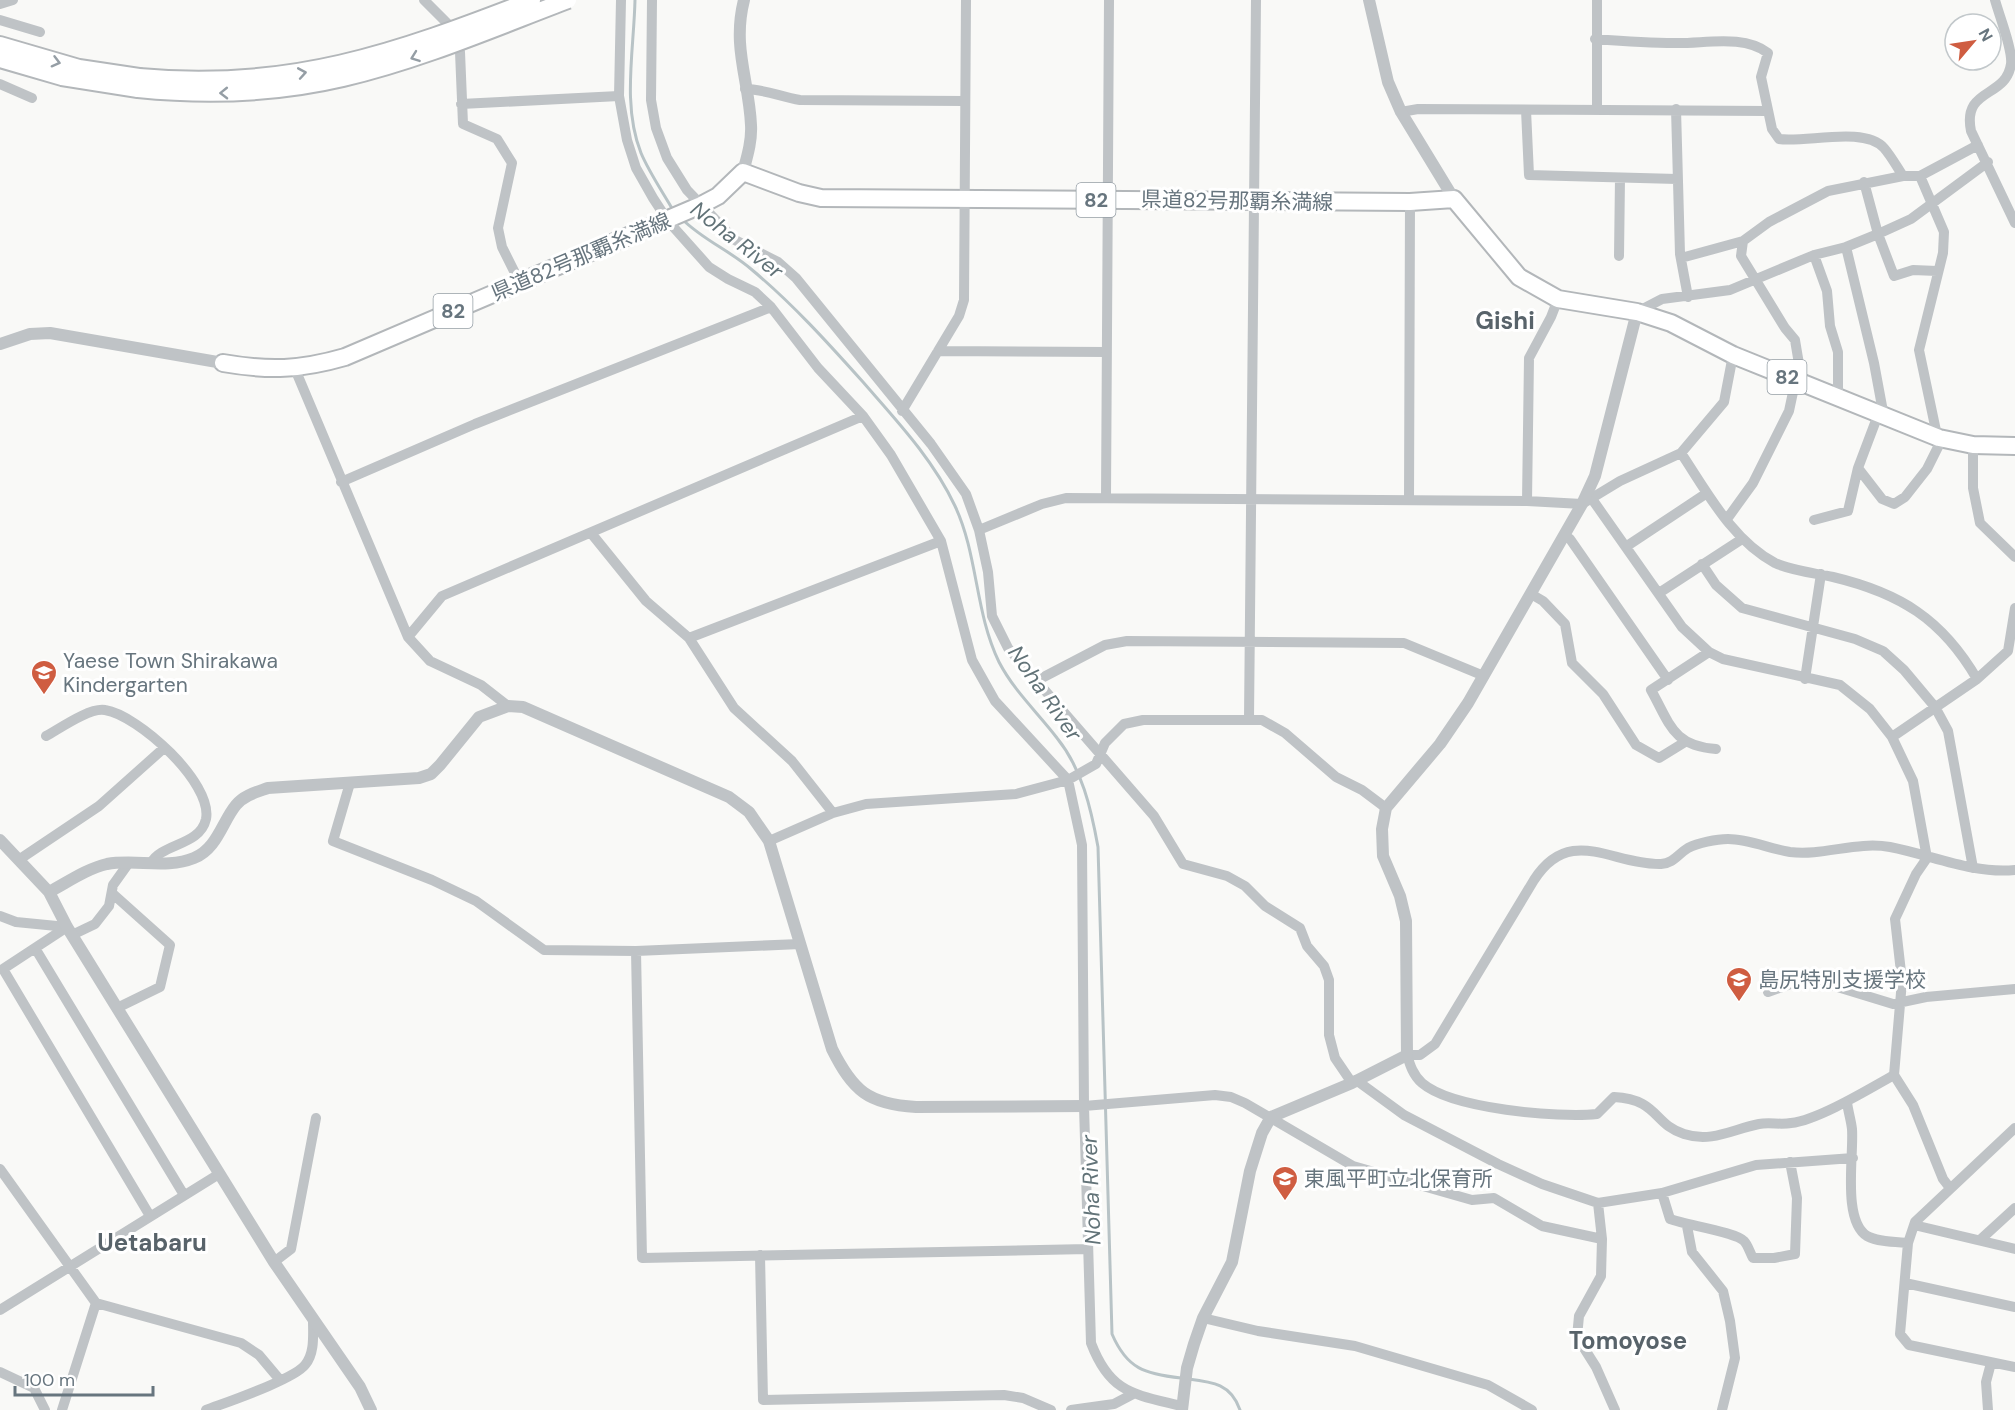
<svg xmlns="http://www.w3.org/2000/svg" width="2015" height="1410" font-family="'DM Sans','Noto Sans JP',sans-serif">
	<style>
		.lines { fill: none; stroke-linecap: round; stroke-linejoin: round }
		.stream { stroke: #b8c3c6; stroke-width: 3 }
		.primary-casing { stroke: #b3b7ba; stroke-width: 20 }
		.minor { stroke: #bfc3c6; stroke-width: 10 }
		.tertiary { stroke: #bfc3c6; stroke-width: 12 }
		.primary { stroke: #fff; stroke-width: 16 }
		.primary-bridge-casing { stroke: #b3b7ba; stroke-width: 20; stroke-linecap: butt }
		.primary-bridge { stroke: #fff; stroke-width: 16 }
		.oneway { stroke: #959ea5 }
		.labels { text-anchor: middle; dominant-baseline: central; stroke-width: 6; stroke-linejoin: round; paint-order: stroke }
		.shield { fill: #fff; stroke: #959ea5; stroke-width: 1.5 }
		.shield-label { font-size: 20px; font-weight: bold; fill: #67757e }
		.street-label { font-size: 21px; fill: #67757e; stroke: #fff }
		.poi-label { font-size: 21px; fill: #67757e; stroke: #fff; text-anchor: start }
		.water-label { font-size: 22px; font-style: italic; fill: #627378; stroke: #fff }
		.quarter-label { font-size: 24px; font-weight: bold; fill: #58636a; stroke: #fff }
	</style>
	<rect width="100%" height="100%" fill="#f9f9f7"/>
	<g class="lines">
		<!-- stream -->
		<path class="stream" d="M635,0C634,50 622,105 641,153C649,172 662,191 673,210
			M682,219C703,240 729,250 751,269C792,303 828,343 863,382C896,420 933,459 955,506C978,555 975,613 999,662C1014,691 1038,713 1057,738C1082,769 1091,808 1098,847L1112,1334C1127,1369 1145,1374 1181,1378
			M1188,1379C1213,1382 1231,1384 1240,1410"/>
		<defs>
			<path id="primary" d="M0,45L79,68L139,77
				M0,59L62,77L138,89
				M223,363C269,371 300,370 345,357L701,205L718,196L743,172L799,193L821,198L1410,202L1454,199L1519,277L1558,299L1637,312L1671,323L1733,355L1939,438L1973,445L2015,446"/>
		</defs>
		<!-- primary casing -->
		<use href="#primary" class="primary-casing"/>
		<!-- minor -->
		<path class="minor" d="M424,0L447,23L460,52L463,124L497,139L512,163L498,228L502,247L520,283
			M621,0L619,96L627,140L636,168L653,198L668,221L709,267L728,279L755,292L771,307L818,368L863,416L891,455L941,541L972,660L995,701L1068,780L1082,845L1084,1106L1091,1343C1110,1393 1133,1394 1181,1406
			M652,0L651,100L656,128L667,158L687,190L735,240L778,262L796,278L931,444L966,494L979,530L988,572L992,616L1008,648L1154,816L1183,864L1227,876L1245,886L1265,906L1300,928L1307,946L1324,966L1329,980V1035L1335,1058L1352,1083
			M1995,0C1999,15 2013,50 2011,64C2006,99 1962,87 1971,131L2015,223
			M0,4L13,0
			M0,20L40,32
			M1595,39C1621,41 1647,43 1674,43C1704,44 1743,34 1768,53L1761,77L1772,129L1779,139C1806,143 1864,126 1884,148C1891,156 1897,167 1903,176
			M0,84L32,98
			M745,89C764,89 781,97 800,100L964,101
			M461,104L619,96
			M1676,109L1680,254L1688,297
			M1526,110L1529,175L1677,179
			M1597,110V0
			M1401,112L1418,109L1767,111
			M1864,182L1878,234L1894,276L1913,270L1937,271
			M1846,247L1874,363L1884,417
			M1814,255L1827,291L1830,326L1838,352V398
			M1619,256L1620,178
			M1681,258L1743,241
			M1637,312L1662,299L1730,290L1814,255L1846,247L1878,234L1911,219L1988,162
			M938,351L1107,352
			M295,369L408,637L430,661L481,685L508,706
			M902,411L959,316L964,300L966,0
			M1878,415L1858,468L1882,499L1894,504L1905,497L1927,469L1939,445L1919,350L1943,253L1944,232L1920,176
			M1973,445V488L1980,523L2015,557
			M1681,453C1707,492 1732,540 1775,563C1792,571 1815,573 1833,577C1900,593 1942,619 1977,679L1892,737
			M341,482L475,424L771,307
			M1106,498L1109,0
			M1592,499L1682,627L1709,652L1723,659L1840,685L1870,709L1892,737L1913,781L1927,858L1916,874L1895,919L1902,981L1894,1075L1913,1105L1943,1179L1950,1188
			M1409,500L1410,202
			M1527,501L1529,358L1551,317L1558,299
			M1727,519L1753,483L1789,411L1799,364L1795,340L1785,328L1741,256L1743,241L1769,222L1828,191L1903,176H1920L1978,145
			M1814,520L1848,511L1858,468
			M979,530L1042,504L1066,498L1527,501L1582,504L1620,481L1681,453L1724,402L1733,355
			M591,533L646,601L689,638L734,708L792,761L833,813
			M1564,536L1570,539L1668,680
			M1627,546L1707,493
			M1702,564L1716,585L1742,608L1855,639L1883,651L1904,670L1935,707L1948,731L1973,868
			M1659,593L1742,539
			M1531,594L1543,601L1565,624L1572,663L1603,694L1636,745L1659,758L1685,742
			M408,637L442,596L863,416
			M689,638L941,541
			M1709,652L1651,690C1670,724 1673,746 1716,749
			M1805,679L1821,574
			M1977,679L2008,651L2015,608
			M1036,681L1105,645L1127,641L1404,643L1484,676
			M1249,719L1256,0
			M46,736C59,729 90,707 105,710C138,715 213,783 206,819C200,846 162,843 151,863
			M350,783L333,841L432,880L476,901L544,950L636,951L800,944
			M769,841L833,813L866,804L1016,794L1068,780L1096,764L1105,743L1124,724L1143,720H1262L1285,733L1336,777L1362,790L1386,808
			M20,859L99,806L164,748
			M113,894L170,945L160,987L117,1008
			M0,916L16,922L67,927
			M67,927L3,969L150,1216
			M72,935L95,924L109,906L113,885L128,864
			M35,948L184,1195
			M636,951L642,1258L1088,1249
			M1768,992L1808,978L1893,1004L1926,997L2015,989
			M1894,1075C1869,1089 1818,1120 1791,1123C1781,1125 1769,1122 1759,1124C1733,1129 1712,1143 1684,1134C1654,1125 1658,1099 1614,1097L1597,1114C1558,1118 1452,1109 1422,1083C1413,1075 1410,1065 1407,1055H1420L1435,1044L1534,880C1570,824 1612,865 1661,864C1674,863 1678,854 1688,848C1698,843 1716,839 1728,839C1749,839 1770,849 1790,852C1824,856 1856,841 1890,847C1932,855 1971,874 2015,870
			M1356,1080L1404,1115L1498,1164L1542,1184L1598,1203L1662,1193L1756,1165L1853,1158
			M1847,1102C1848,1111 1851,1120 1852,1129C1854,1155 1842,1220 1867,1236C1878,1242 1895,1242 1908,1243
			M1084,1106L1215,1095L1231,1097L1245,1103L1353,1166L1472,1200L1494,1198L1542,1226L1602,1239
			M2015,1128L1915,1222L1908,1243L1900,1334L1909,1345L2015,1367
			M0,1169L96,1303L241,1343L259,1355L280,1380
			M1662,1193L1670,1219C1686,1225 1736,1232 1744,1241C1748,1245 1750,1253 1753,1258H1774L1795,1254L1797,1198L1790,1162
			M1598,1203L1602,1239L1601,1276L1579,1316L1577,1337L1596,1367L1615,1410
			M1914,1225L2015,1249
			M1687,1226L1692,1252L1723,1291L1730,1321L1735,1358L1722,1410
			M1980,1240L2015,1208
			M760,1255L763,1400L1004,1395L1023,1398L1051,1410
			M274,1262L291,1249L316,1118
			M1905,1283L2015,1307
			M0,1310L219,1174
			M1203,1318L1258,1331L1355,1346L1488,1385L1532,1410
			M0,1372L34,1388L45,1410
			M62,1410L96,1303
			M206,1410C227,1402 293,1380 305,1365C315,1353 313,1335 313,1320
			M1071,1410L1114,1404L1133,1394
			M1988,1410L1986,1382L1991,1363"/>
		<!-- tertiary -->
		<path class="tertiary" d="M1369,0L1388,82L1401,112L1454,199
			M743,172C747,157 752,141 751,125C749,80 732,47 744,0
			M0,344L30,334L50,333L223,363
			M0,840L49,892L67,927L274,1262L360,1387L371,1410
			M49,892C68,882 86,869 107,864C135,859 167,869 194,858C217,849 222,822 236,805C244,795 257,792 268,788L419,778L431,774L440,765L479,717L508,706L523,707L729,797L749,812L769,841L832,1049C853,1091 868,1104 916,1107L1084,1106
			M1182,1410L1187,1368L1194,1344L1203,1318L1232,1262L1250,1171L1262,1133L1271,1117L1352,1083L1407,1055L1406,921L1400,896L1383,856L1382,829L1386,808L1440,744L1468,703L1582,504L1595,476L1637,312"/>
		<!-- primary -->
		<use href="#primary" class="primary"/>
		<defs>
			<path id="primary-bridge" d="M139,77C289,91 395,53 532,0
				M138,89C207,96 275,94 343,78C420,60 494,28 568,0"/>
		</defs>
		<!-- primary-bridge casing -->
		<use href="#primary-bridge" class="primary-bridge-casing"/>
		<!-- primary-bridge -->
		<use href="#primary-bridge" class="primary-bridge"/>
	</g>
	<!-- one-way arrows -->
	<defs><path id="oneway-chevron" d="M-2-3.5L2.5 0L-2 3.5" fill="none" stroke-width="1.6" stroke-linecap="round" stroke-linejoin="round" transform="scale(1.5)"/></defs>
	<g class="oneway">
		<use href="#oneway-chevron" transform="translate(415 57) rotate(160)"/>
		<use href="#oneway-chevron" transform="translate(56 62) rotate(15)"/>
		<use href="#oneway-chevron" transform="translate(302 73) rotate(-10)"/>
		<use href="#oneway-chevron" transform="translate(224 93) rotate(179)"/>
	</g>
	<!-- icons -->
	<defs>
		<symbol id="school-pin" viewBox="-11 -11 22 30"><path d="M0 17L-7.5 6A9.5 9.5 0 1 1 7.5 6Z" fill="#cf5d41" stroke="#fff"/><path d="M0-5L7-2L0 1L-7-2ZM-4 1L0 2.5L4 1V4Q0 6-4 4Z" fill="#fff"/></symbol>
	</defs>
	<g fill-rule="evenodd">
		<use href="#school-pin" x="29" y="658" width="30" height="40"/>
		<use href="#school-pin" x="1724" y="965" width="30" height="40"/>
		<use href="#school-pin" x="1270" y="1164" width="30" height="40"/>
	</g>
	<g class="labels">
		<!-- shield labels -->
		<g class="shield">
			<rect x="1076.5" y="183" width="39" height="34" rx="4.5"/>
			<rect x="433.5" y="294" width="39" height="34" rx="4.5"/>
			<rect x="1767.5" y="360" width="39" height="34" rx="4.5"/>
		</g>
		<g class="shield-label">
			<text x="1096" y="200">82</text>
			<text x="453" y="311">82</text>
			<text x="1787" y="377">82</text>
		</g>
		<!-- street labels -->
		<g class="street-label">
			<text transform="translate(1237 201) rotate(1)">県道82号那覇糸満線</text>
			<text transform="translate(581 257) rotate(-23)">県道82号那覇糸満線</text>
		</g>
		<!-- poi labels -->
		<g class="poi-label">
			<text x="63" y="661">Yaese Town Shirakawa<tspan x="63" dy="24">Kindergarten</tspan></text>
			<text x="1758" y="980">島尻特別支援学校</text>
			<text x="1304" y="1179">東風平町立北保育所</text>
		</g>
		<!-- water labels -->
		<g class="water-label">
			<text transform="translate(737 240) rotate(38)">Noha River</text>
			<text transform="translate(1045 693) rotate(55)">Noha River</text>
			<text transform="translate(1091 1190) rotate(-92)">Noha River</text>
		</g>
		<!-- quarter labels -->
		<g class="quarter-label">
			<text x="1505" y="320">Gishi</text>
			<text x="152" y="1242">Uetabaru</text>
			<text x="1628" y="1340">Tomoyose</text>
		</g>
	</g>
	<!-- north arrow -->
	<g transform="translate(1973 42) rotate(61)"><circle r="28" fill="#ffffff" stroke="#c2c8cb" stroke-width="1.5"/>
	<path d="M0-4.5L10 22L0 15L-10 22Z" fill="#cf5d41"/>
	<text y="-9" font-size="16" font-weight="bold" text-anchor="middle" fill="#67757e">N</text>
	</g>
	<!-- scale -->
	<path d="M15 1386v9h138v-9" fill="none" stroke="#67757e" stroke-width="3"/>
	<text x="24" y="1386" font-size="18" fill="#67757e" stroke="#ffffff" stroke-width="4.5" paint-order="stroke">100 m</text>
</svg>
